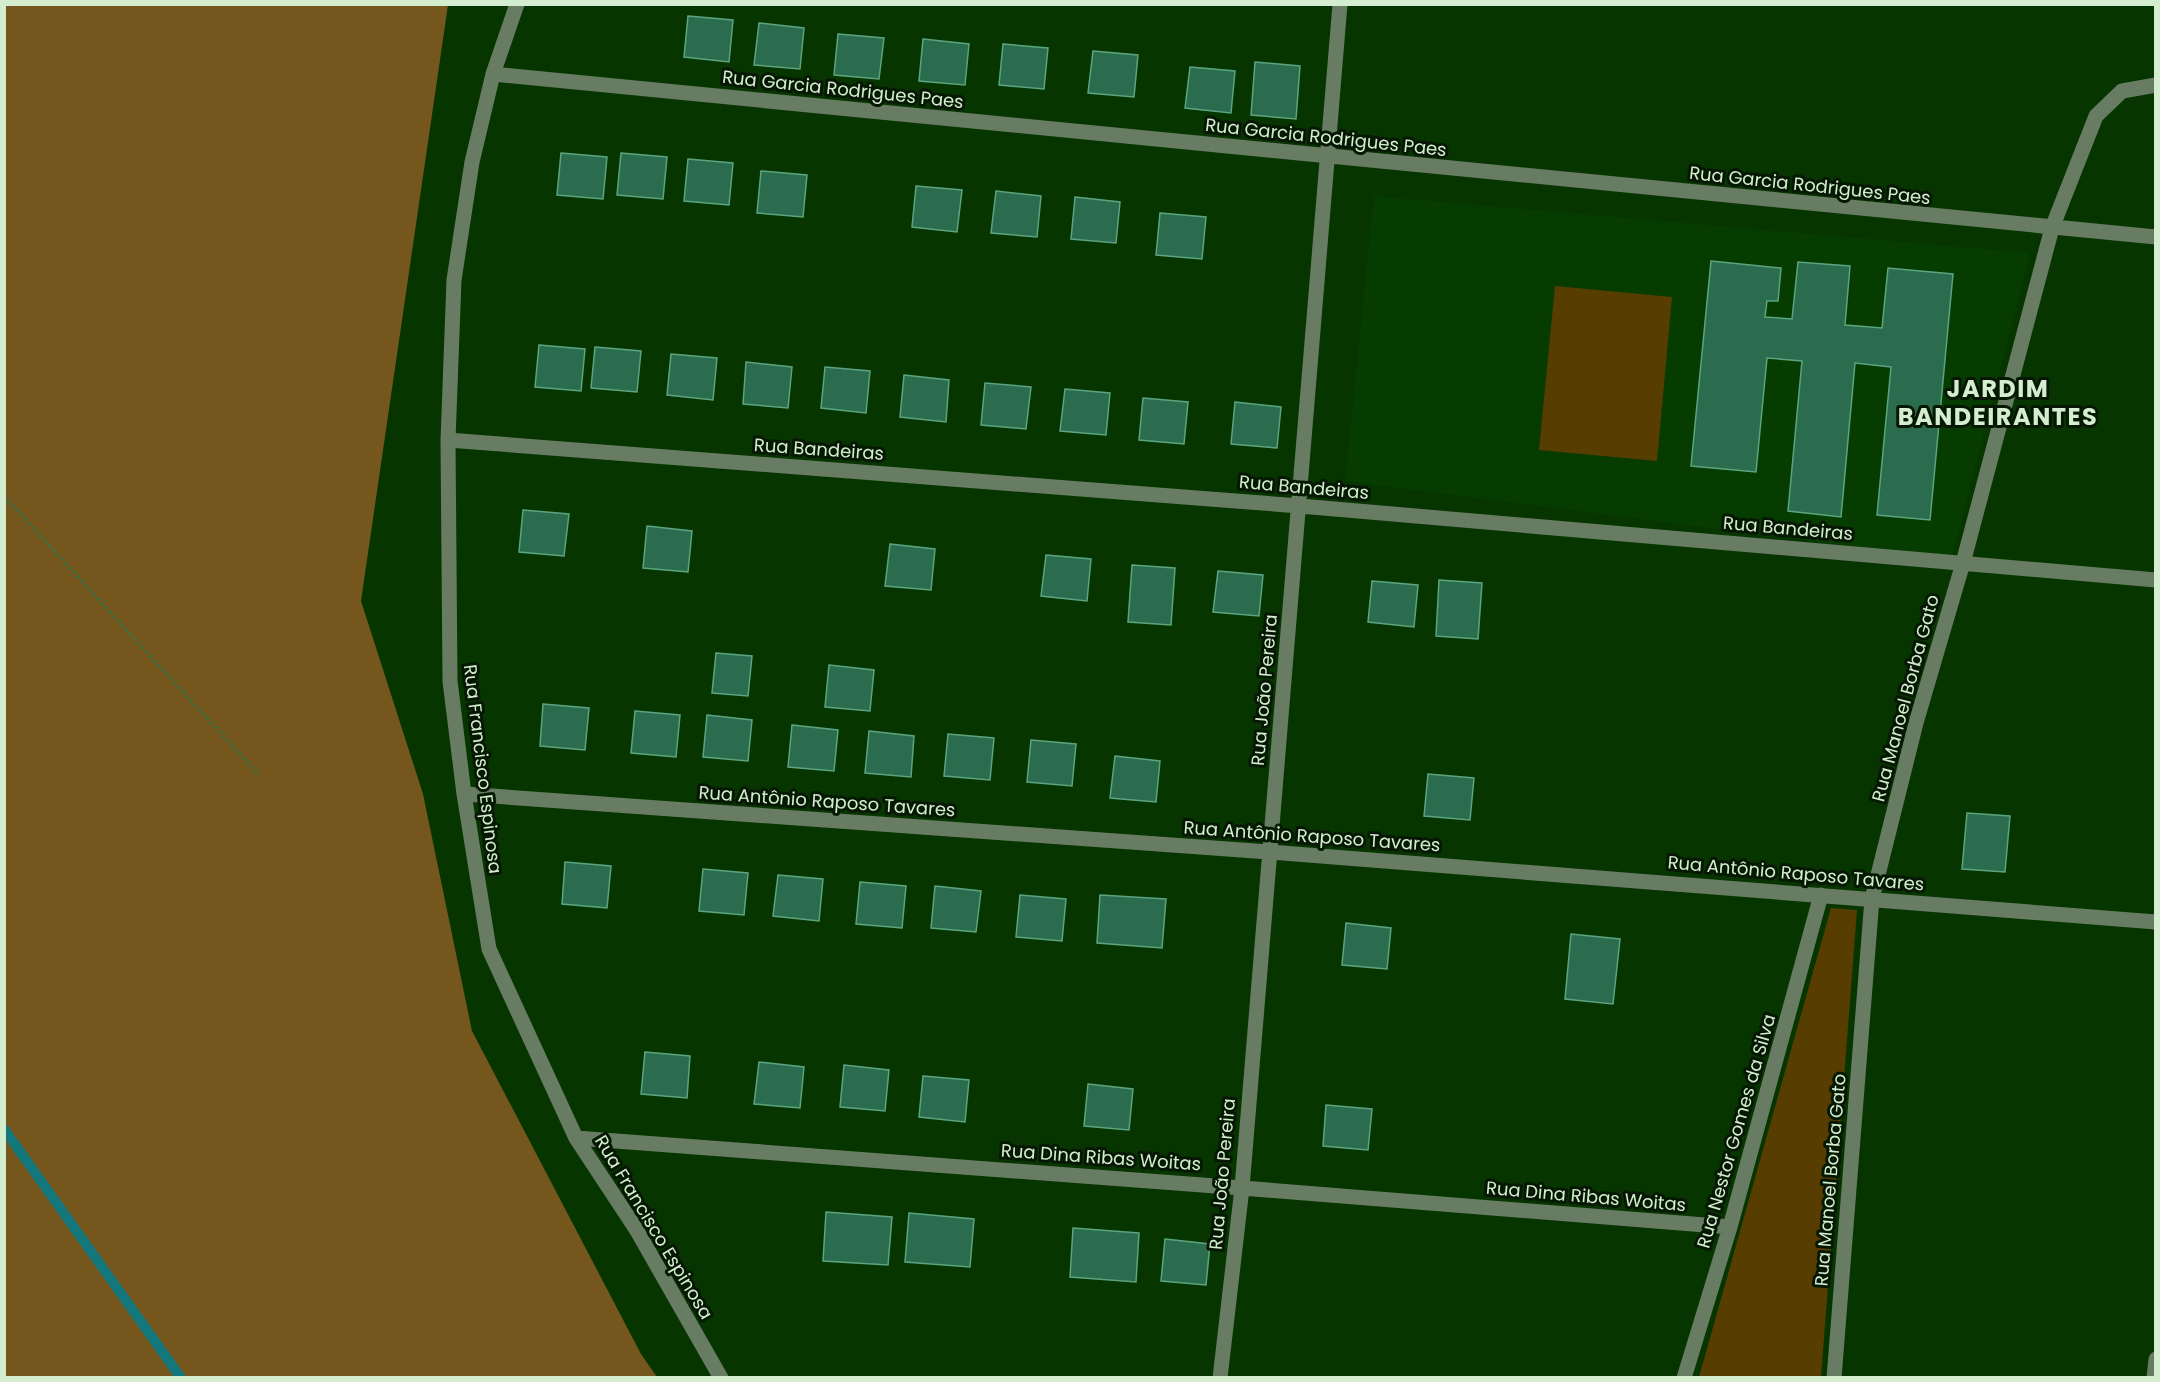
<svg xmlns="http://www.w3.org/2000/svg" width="2160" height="1382" font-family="Poppins,sans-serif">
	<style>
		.built { fill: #063c00 }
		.green { fill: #583d00 }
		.forest { fill: #75571d }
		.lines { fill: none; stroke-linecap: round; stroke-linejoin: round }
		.stream { stroke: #14777c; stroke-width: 10 }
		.building { fill: #2a6c4d; stroke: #5aa580; stroke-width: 1.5 }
		.path { stroke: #456d3f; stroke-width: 4; stroke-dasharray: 3 3; stroke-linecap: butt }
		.minor { stroke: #687c64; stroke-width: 15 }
		.labels { text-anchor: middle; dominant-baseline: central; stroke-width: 6; stroke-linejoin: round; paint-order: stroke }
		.street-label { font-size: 18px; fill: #d4edcf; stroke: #061804 }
		.district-label { font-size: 24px; font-weight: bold; letter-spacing: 1.5px; fill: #d4edcf; stroke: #061804 }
	</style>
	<rect width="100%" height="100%" fill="#073500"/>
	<!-- built -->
	<path class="built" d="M1374,196L2030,253L1952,559L1345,481Z"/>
	<!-- green -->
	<path class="green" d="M1555,286L1672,297L1657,461L1539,450Z
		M1831,908L1857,910L1821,1377H1699Z"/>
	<!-- forest -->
	<path class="forest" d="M5,4L448,5L361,601L423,794L472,1031L641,1354L657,1377H5Z"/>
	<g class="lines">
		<!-- stream -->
		<path class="stream" d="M4,1129L181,1378"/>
	</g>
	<!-- building -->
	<path class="building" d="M688,16L733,20L729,62L684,57Z
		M759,23L804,28L800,69L754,65Z
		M838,34L884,38L879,79L834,75Z
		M923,39L969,44L965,85L919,81Z
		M1003,44L1048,48L1044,89L999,85Z
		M1093,51L1138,55L1134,97L1088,93Z
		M1255,62L1300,66L1296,119L1251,115Z
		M1190,67L1235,71L1231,113L1185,108Z
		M561,153L607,157L603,199L557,195Z
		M621,153L667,157L663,199L617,195Z
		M688,159L733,163L729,205L684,201Z
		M761,171L807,175L803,217L757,213Z
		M916,186L962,190L957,232L912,227Z
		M996,191L1041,196L1037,237L991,233Z
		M1075,197L1120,202L1116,243L1071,239Z
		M1160,213L1206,217L1202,259L1156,255Z
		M1711,261L1781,268L1778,301H1767L1765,317L1792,319L1798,262L1850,266L1845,325L1882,328L1888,268L1953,274L1930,520L1877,515L1891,367L1855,363L1841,517L1788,511L1802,361L1767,358L1756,472L1691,466Z
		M539,345L585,349L581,391L535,387Z
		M595,347L641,351L637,392L591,388Z
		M671,354L717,358L713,400L667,395Z
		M746,362L792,367L788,408L743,404Z
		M825,367L870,371L866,413L821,408Z
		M904,375L949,380L946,422L900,417Z
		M985,383L1031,387L1026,429L981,425Z
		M1065,389L1110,393L1106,435L1060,431Z
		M1143,398L1188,402L1184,444L1139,440Z
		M1235,402L1281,407L1277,448L1231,444Z
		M523,510L569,514L564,556L519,552Z
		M647,526L692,531L688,572L643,568Z
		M890,544L935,549L931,590L885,586Z
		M1046,555L1091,559L1087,601L1041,596Z
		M1132,565L1175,568L1171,625L1128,622Z
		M1218,571L1263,575L1259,616L1213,612Z
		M1439,580L1482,583L1478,639L1436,636Z
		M1372,581L1418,585L1414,627L1368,622Z
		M716,653L752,656L748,696L712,693Z
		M829,665L874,670L870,711L825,707Z
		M543,704L589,708L585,750L540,746Z
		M635,711L680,715L676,757L631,753Z
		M707,715L752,720L748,761L703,757Z
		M792,725L838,730L834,771L788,767Z
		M869,731L914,736L911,777L865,773Z
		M948,734L994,738L990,780L944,776Z
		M1031,740L1076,744L1072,786L1027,782Z
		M1115,756L1160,761L1156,802L1110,798Z
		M1428,774L1474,778L1470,820L1424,816Z
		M1967,813L2010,816L2005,872L1962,869Z
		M565,862L611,866L607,908L562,904Z
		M703,869L748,873L744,915L699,911Z
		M778,875L823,879L819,921L773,916Z
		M860,882L906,886L902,928L856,924Z
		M935,886L981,891L976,932L931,928Z
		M1020,895L1066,899L1062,941L1016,937Z
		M1100,895L1166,899L1162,948L1097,943Z
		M1346,923L1391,928L1387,969L1342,965Z
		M1571,934L1620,939L1613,1004L1565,999Z
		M645,1052L690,1056L687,1098L641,1094Z
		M759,1062L804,1067L800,1108L754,1104Z
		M844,1065L889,1070L885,1111L840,1107Z
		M923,1076L969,1080L965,1122L919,1117Z
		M1088,1084L1133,1089L1129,1130L1084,1126Z
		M1326,1105L1372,1109L1368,1150L1323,1146Z
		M826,1212L892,1217L888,1265L823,1261Z
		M909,1213L974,1219L970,1267L905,1262Z
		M1073,1228L1139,1233L1136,1282L1070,1277Z
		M1165,1239L1210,1244L1206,1285L1161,1281Z"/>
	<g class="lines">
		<!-- path -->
		<path class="path" d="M4,496L260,776"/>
		<!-- minor -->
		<path class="minor" d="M517,4L493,74L472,162L454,280L448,440L450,681L464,794L489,949L576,1138L636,1229L721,1378
			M493,74L2156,237
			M448,440L1300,506L2156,580
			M464,794L1269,852L2156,922
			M576,1138L1242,1188L1730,1227
			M1220,1378L1242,1188L1340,4
			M1684,1378L1730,1227L1821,895
			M1834,1378L1872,899L1916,723L1963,563L2052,228L2096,116L2122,91L2156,85
			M2154,1378L2156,1359"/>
	</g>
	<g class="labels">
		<!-- street labels -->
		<g class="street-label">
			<text transform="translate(843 89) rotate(6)">Rua Garcia Rodrigues Paes</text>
			<text transform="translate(1326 137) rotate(6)">Rua Garcia Rodrigues Paes</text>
			<text transform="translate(1810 185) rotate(6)">Rua Garcia Rodrigues Paes</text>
			<text transform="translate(819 449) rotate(4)">Rua Bandeiras</text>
			<text transform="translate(1304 487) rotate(5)">Rua Bandeiras</text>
			<text transform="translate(1788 528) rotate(5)">Rua Bandeiras</text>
			<text transform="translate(1264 690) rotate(-85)">Rua João Pereira</text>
			<text transform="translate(1905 698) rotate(-75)">Rua Manoel Borba Gato</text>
			<text transform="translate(483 769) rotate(83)">Rua Francisco Espinosa</text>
			<text transform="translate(827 801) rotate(4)">Rua Antônio Raposo Tavares</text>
			<text transform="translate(1312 836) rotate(4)">Rua Antônio Raposo Tavares</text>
			<text transform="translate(1796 873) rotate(5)">Rua Antônio Raposo Tavares</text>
			<text transform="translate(1736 1131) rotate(-74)">Rua Nestor Gomes da Silva</text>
			<text transform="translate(1101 1157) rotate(4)">Rua Dina Ribas Woitas</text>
			<text transform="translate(1222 1174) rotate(-85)">Rua João Pereira</text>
			<text transform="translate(1830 1180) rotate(-85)">Rua Manoel Borba Gato</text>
			<text transform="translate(1586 1196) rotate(5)">Rua Dina Ribas Woitas</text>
			<text transform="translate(654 1227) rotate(59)">Rua Francisco Espinosa</text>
		</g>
		<!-- district labels -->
		<g class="district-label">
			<text x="1998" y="388">JARDIM<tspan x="1998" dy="28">BANDEIRANTES</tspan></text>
		</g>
	</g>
	<!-- border -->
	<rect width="2160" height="1382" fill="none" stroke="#d4edcf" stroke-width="12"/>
</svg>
